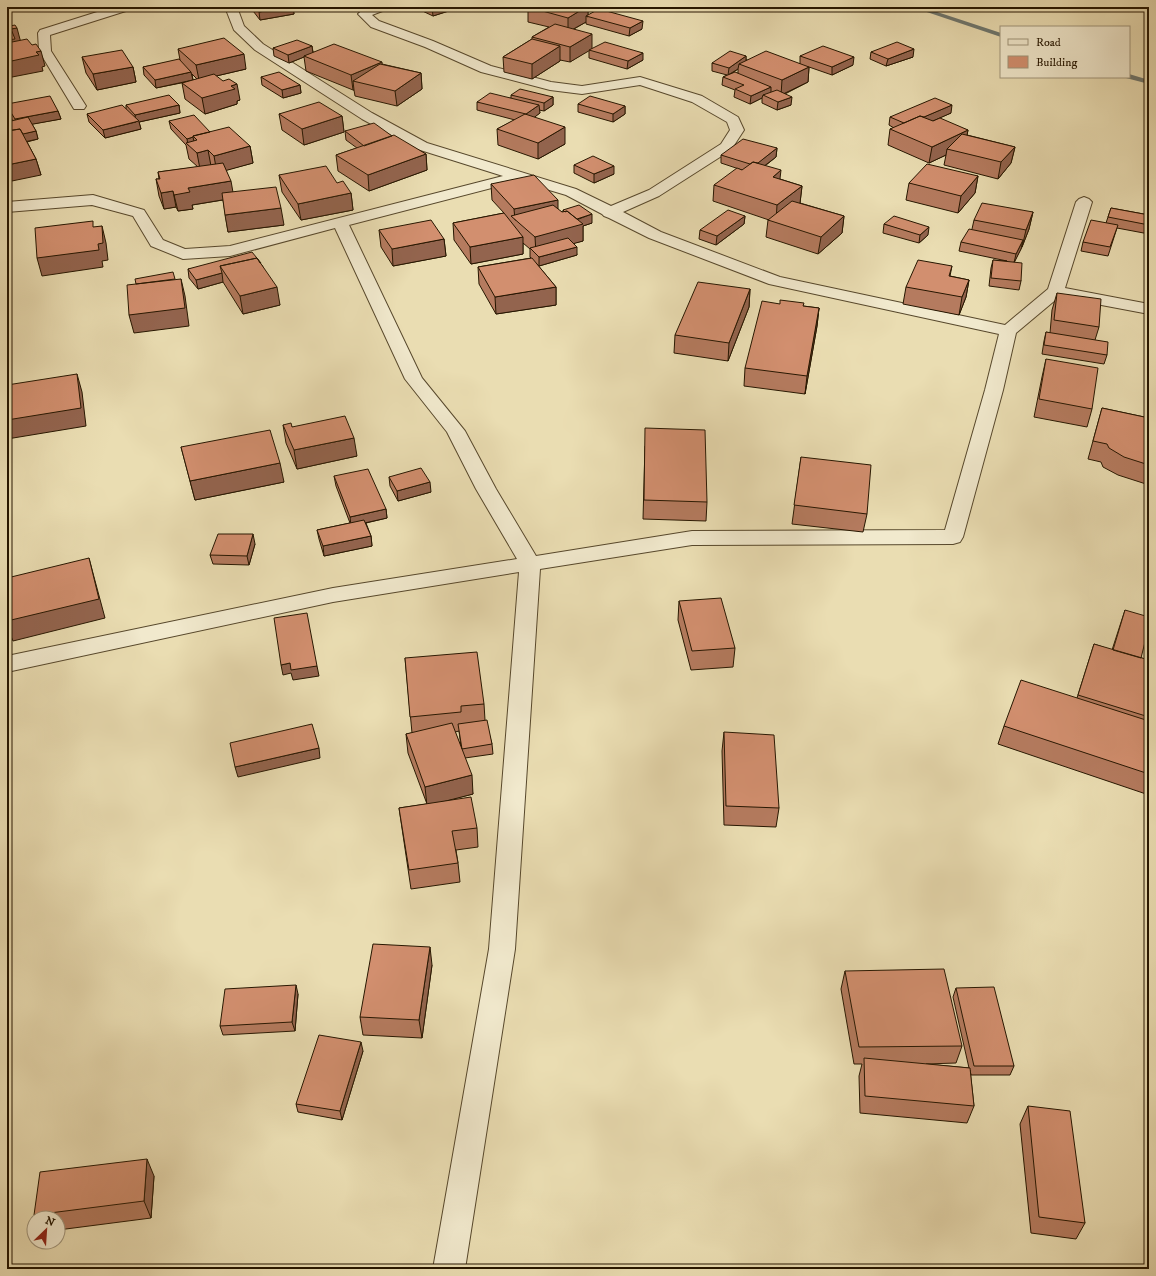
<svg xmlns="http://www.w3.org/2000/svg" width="1156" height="1276" font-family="'IM FELL DW Pica',serif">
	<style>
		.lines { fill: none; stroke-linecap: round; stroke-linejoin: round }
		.stream { fill: #6e776f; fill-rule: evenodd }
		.minor-casing { stroke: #57482c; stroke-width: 2 }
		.minor { fill: #f1e9cd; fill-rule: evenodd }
		.wall { fill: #b57b5f; stroke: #261600; fill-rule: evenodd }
		.shaded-wall { fill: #93644e; stroke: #261600 }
		.building { fill: #d28f6f; stroke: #261600 }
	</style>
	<rect width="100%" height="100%" fill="#eaddb2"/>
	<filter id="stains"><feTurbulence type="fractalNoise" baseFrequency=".005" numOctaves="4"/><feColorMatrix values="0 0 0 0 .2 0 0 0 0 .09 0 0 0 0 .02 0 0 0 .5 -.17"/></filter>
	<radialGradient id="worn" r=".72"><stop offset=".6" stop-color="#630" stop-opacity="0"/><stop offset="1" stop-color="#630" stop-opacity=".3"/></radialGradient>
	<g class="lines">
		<!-- stream -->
		<path class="stream" d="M912,7H922L1001,33V37Z
			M1129,74L1149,80V84L1126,78L1129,77Z"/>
		<defs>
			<path id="minor" d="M113,7H131L129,10L50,35L51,51L86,106L84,109H74L39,51L38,33L40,30Z
				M225,7H237L244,26L263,44L372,113L427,143L576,189L611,206L649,190L721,144L730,130L727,122L692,102L640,85L582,94L550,90L481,72L425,47L371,27L358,14C365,6 377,7 387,7L385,10L372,15L379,21L433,41L491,66L551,82L582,86L640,77L702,96L738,117L744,130L731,150L659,196L623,212L661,232L780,277L1005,325L1048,289L1076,202L1079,199L1084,197L1089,199L1092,202L1065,288L1149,304V314L1059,297L1016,333L1003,390L963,537L960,542L953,544L692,545L540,569L515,949L465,1269H433L489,949L519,572L333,602L7,672V656L333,588L517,559L476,489L447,432L405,379L335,228L230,256L183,259L151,246L133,216L92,205L7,212V202L93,195L144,210L163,240L185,249L230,246L503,176L417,149L362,119L255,50L234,30ZM519,181L566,195L602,214L604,216L609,218L649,238L769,284L999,334L985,390L945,530L692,531L536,556L496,489L465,431L422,378L349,225Z"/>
		</defs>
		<!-- minor casing -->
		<use href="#minor" class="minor-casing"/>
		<!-- minor -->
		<use href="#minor" class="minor"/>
	</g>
	<!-- wall -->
	<path class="wall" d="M250,7H293L294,14L260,20Z
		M414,7H461L433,16Z
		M528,7H588V15L642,29L629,36L586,24V22L574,29L592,49L643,60L627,69L589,58V50L570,62L560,60V61L532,79L504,72L503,57L532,39V37L549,27L528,22Z
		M679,7H692L686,9Z
		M312,46L313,52L382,64L421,73L422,89L397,106L355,96L354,90H353L306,71L304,57L289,63L274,56L273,48Z
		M178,49L246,69L216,76L240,100L237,101V104L205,114L185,99L182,83L191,81L156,88L144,75L143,67L180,60ZM192,74L197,79L193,80Z
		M871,52L913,57L886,66L870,59Z
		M746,56V60L800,64V56L853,65L832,75L809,67L808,82L785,94L791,105L777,110L762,103V98L750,104L734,97L735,90L722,85L723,77L727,75L712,71V63ZM738,69V73L731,74Z
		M82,57L133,67L136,82L97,90L86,73Z
		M261,77L300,85L301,93L283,98L262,85Z
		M511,95L553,97V105L544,111L539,110L540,113L534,117L565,144L538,159L498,145L497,129L515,120L477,110V102L511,98Z
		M7,104L58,111L61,119L32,124L36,131L38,139L27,142L36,159L41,175L8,112L7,107Z
		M578,104L625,106V114L613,122L578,112Z
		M126,105H179L180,113L139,122L141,129L105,138L89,122L87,114L126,109Z
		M951,113L932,121L968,130L967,135L1015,147L1011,163L998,179L944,165L946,155L929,163L888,145L890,129L894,128L889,125L890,117Z
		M279,114L342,116L344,132L304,145L282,130Z
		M169,121L210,132L250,146L253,163L226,170L232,192L284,225L228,232L223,200L192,205L193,209L178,211L176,207L164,209L159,196L156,179H159L158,172L198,167L189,159L186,145L171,129Z
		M345,131L392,136L426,154L427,170L369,191L338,171L336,155L357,148L346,140Z
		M777,148L776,157L765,166L780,179L802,186L800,203L844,216L842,233L818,254L766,237L768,220H769L713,201L714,185L742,170L721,163V155Z
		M574,165L614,174L594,183L574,173Z
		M279,175L351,193L353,210L301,220L282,192Z
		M978,176L975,193L958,213L906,200L909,183Z
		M491,184L562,212H563V210L592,223L583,226V241L574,243L577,255L539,266L536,263L556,287V305L496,314L479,284L478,267L531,258L530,257V249L523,243V254L471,264L454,240L453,223L504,213L492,200Z
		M1111,208L1149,215V234L1117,228L1108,256L1081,251L1083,242L1106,223Z
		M1033,212L1029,229L1022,247L1014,262L1021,281L1019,290L989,286L991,268L993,260L1007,261L959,251L961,242L972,229L974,220Z
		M745,216L744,224L716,245L699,239L700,230Z
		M884,224L928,235L919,243L883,233Z
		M379,230L444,239L446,256L393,266L381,247Z
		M262,265L280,305L243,314L223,282L198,289L189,278L188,269Z
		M952,266L950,276L969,280L966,297L959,315L903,304L906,287Z
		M750,289L749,307L728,361L674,353L675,335Z
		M1057,293L1099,327L1095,340L1107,355L1104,364L1042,354L1044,341L1046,332L1050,333L1052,310Z
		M803,306L819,308L817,326L805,394L744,386L745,368Z
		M1046,359L1092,409L1087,427L1034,417L1042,377Z
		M1102,408L1149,418V475L1146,484L1118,475L1103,467L1101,462L1088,459Z
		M283,425L292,427L357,456L297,469L286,443Z
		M645,446L707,502L706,521L643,519Z
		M181,447L284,482L195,500Z
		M801,457L867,514L863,532L792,524Z
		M334,476L386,509L387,518L366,523L371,536L372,546L324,556L319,539L317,530L350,523L336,486Z
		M389,477L431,492L398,501L390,486Z
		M255,544L249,565L213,564L210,555Z
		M679,601L735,648L733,667L691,670L678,620Z
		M1125,610L1141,658L1149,660V795L998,744L1004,726L1077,698L1094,644L1112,650Z
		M405,658L484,704L485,720L492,744L493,754L465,758L473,794L445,801L477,828L478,847L456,850L458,863L460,882L411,889L399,808L427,804L408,753L406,734L412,733ZM459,731L461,747L455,732Z
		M724,732L779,808L776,827L724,825L722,751Z
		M432,965L422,1038L363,1035L360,1017Z
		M845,971L962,1046L956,1063L926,1064L969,1068L953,997L956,988L1014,1066L1010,1075H971L970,1070L974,1106L967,1123L860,1113L859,1076L862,1064H854L841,989Z
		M298,994L295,1031L223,1035L220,1026Z
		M363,1051L342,1120L298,1112L296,1104Z
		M1028,1106L1085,1223L1076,1239L1031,1233L1020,1124Z
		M154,1176L151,1218L58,1230V1218H36L34,1215Z"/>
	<!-- shaded-wall -->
	<path class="shaded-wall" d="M290,7H293L294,14L260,20L259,12Z
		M432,7H461L433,16Z
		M586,7H588V17L586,16V22L568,32V18Z
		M686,7H692L686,9Z
		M643,21L642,29L629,36L630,28Z
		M17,28L21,43L7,56V40L11,29Z
		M592,34V49L570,62V47Z
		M312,46L313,54L304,56V57L289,63L288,55Z
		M560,46V61L532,79V64Z
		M914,49L913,57L886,66L888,59Z
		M41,51L45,66L42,67L43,71L7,78V62L36,52Z
		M643,53V60L627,69L628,61Z
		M244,54L246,69L199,80L196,65Z
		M746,56V63L739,64L738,69L728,75L729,68Z
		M854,57L853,65L832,75V67Z
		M382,62L383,77L353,81L354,90H353L351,75Z
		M133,67L136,82L97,90L93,74Z
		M809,67L808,82L781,95L782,80Z
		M191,72L193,80L156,88L155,80Z
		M421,73L422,89L397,106L395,91Z
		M237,84L240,100L237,101V104L205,114L202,98L231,86Z
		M300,85L301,93L283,98L282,90Z
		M771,87V95H763L762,98L750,104L751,96Z
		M553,97V105L544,111V103Z
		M792,97L791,105L777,110L778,102Z
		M179,105L180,113L139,122L141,129L105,138L103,130L136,122L135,115Z
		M539,105L540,113L527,123L526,114Z
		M952,105L951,113L906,133L907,124Z
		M625,106V114L613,122V114Z
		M58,111L61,119L17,127L15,119Z
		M342,116L344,132L304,145L302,129Z
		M565,127V144L538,159V143Z
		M968,130L965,146L947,149L946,155L929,163L932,147Z
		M36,131L38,139L10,145L8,137Z
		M193,137L195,146L188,145L187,139Z
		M250,146L253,163L217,173L214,156Z
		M1015,147L1011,163L998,179L1001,162Z
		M777,148L776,157L755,173V165Z
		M208,150L211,166L200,169L197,153Z
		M426,154L427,170L369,191L368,175Z
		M36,159L41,175L7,182V165Z
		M614,166V174L594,183V174Z
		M781,170L779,187L773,177Z
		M978,176L975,193L958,213L961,196Z
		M231,181L234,198L192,205L193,209L178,211L174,195L188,188Z
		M802,186L800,203L776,222L777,205Z
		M173,191L176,207L164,209L161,193Z
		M351,193L353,210L301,220L298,204Z
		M558,200V217L515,220L514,209Z
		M281,208L284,225L228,232L225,215Z
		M1033,212L1029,229L1022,247L1026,230Z
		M592,214V223L583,226V241L536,254L535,237L576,220Z
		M745,216L744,224L716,245L717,236Z
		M844,216L842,233L818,254L821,237Z
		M102,226L106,243L108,260L102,261L103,267L42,276L37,258Z
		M929,227L928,235L919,243L920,235Z
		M523,237V254L471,264L470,247Z
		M444,239L446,256L393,266L392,249Z
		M1023,240L1021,249L1014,263L1016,254Z
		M577,247V255L539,266V257Z
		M222,273L223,282L198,289L196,280Z
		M181,279L185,296L189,326L134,333L129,315Z
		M969,280L966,297L959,315L962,297Z
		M277,287L280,305L243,314L240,296Z
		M556,287V305L496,314L495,297Z
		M750,289L749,307L728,361L729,343Z
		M819,308L817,326L805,394L807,376Z
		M77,374L82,392L86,426L7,439V420Z
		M354,438L357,456L297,469L294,450Z
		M280,463L284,482L195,500L190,481Z
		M430,482L431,492L398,501L397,491Z
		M386,509L387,518L351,526L350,517Z
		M253,534L255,544L249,565L247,556Z
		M371,536L372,546L324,556L323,546Z
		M89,558L94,577L105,618L13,641L7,626V621Z
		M290,663L317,666L319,676L293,680L291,673L283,675L281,665Z
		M319,748L320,758L238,777L235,767Z
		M472,775L473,794L427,806L425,787Z
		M430,947L432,965L422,1038L419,1020Z
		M296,985L298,994L295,1031L292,1022Z
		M361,1042L363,1051L342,1120L340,1111Z
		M147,1159L154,1176L151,1218L144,1201Z"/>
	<!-- building -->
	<path class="building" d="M255,7H290L259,12Z
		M528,7H586L568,18Z
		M599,9L643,21L630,28L586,16Z
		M9,23L10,26L15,25L17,28L11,29L15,39L7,40V24Z
		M555,24L592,34L570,47L532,37Z
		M224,38L244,54L196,65L178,49Z
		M27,39L32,45L36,44L41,51L36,52L39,55L7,62V43Z
		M532,39L560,46L532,64L503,57Z
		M297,40L312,46L288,55L273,48Z
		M605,42L643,53L628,61L589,50Z
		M897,42L914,49L888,59L871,52Z
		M334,44L382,62L351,75L304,56Z
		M823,46L854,57L832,67L800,56Z
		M122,50L133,67L93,74L82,57Z
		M730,51L746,56L729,68L712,63Z
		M766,51L809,67L782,80L739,64Z
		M179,59L191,72L155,80L143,67Z
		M380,64L421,73L395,91L353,81Z
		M279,72L300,85L282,90L261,77Z
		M735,72L771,87L751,96L735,89L744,85L723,77Z
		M214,74L223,81L229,79L237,84L231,86L235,89L202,98L182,83Z
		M520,89L553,97L544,103L511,95Z
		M777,90L792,97L778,102L763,95Z
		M490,93L539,105L526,114L477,102Z
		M169,95L179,105L135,115L126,105Z
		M50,96L58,111L15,119L7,106V104Z
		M590,96L625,106L613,114L578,104Z
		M935,98L952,105L924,117L920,116L904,123L890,117Z
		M319,102L342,116L302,129L279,114Z
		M122,105L139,121L103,130L87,114Z
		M525,114L565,127L538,143L497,129Z
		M194,115L210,132L193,136V137L187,139L169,121Z
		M920,116L933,121L940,118L968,130L932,147L890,129Z
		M28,117L36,131L23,134L20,129L7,131V122Z
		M374,123L392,136L364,146L345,131Z
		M229,127L250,146L214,156L208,150L197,153L186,143L197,140L193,136Z
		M20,129L36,159L7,165V131Z
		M962,134L1015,147L1001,162L947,149Z
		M394,135L426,154L368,175L336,155Z
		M743,139L777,148L758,163L753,162L750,164L721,155Z
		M593,156L614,166L594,174L574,165Z
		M753,162L781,170L773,177L802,186L777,205L714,185L737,168L742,170Z
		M223,163L231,181L188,188L190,192L174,195L173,191L161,193L156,179H160L158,172Z
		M927,164L978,176L961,196L909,183Z
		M326,166L337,183L343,181L351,193L298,204L279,175Z
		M534,175L558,200L514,209L491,184Z
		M276,187L281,208L225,215L222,193Z
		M792,201L844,216L821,237L768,220Z
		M982,203L1033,212L1026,230L974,220Z
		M553,205L562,212L567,211L583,224L535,237L511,216Z
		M579,205L592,214L577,219L567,211L565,212L563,210Z
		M1111,208L1149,215V225L1108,217Z
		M728,210L745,216L717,236L700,230Z
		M504,213L523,237L470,247L453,223Z
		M894,216L929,227L920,235L884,224Z
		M431,220L444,239L392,249L379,230Z
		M1091,220L1118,225L1110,247L1083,242Z
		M93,221V227L102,226L103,243L98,244L99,250L37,258L35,228Z
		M969,229L1023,240L1016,254L961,242Z
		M568,238L577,247L539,257L530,248Z
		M252,252L261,263H260L257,258L220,266L222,273L196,280L188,269Z
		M257,258L277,287L240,296L220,266Z
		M532,258L556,287L495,297L478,267Z
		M918,260L952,266L949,276L969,280L962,297L906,287Z
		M993,260L1022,263L1021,281L991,278Z
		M173,272L175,279L136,284L135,279Z
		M181,279L185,308L129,315L127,285Z
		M698,282L750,289L729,343L675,335Z
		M1057,293L1101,299L1099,327L1054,320Z
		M780,300L804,303L803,306L819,308L807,376L745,368L762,301L780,304Z
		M1046,332L1108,342L1107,355L1044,345Z
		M1046,359L1098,368L1092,409L1039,399Z
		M77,374L81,408L7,420V385Z
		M1102,408L1149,418V465L1124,457L1109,448L1107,444L1093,441Z
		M345,416L354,438L294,450L283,425L291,423L292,427Z
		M645,428L705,430L707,502L644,500Z
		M270,430L280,463L190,481L181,447Z
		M801,457L871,465L867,514L794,505Z
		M421,468L430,482L397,491L389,477Z
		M368,469L386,509L350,517L334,476Z
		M364,520L371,536L323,546L317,530Z
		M218,534H253L247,556L210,555Z
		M89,558L99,599L7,621V578Z
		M721,598L735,648L692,651L679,601Z
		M1125,610L1149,617V626L1141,658L1113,650Z
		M307,613L317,666L291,670L290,663L281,665L274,618Z
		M1094,644L1149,660V717L1078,695Z
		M477,652L484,704L461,706V712L410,717L405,658Z
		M1021,680L1149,721V774L1004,726Z
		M487,720L492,744L462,749L458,724Z
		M452,723L472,775L425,787L406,734Z
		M312,724L319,748L235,767L230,743Z
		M724,732L774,735L779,808L726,806Z
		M471,797L477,828L452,831L458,863L409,870L399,808Z
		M373,944L430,947L419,1020L360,1017Z
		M944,969L962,1046L859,1047L845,971Z
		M296,985L292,1022L220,1026L225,989Z
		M994,987L1014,1066H974L956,988Z
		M319,1035L361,1042L340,1111L296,1104Z
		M864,1058L970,1068L974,1106L865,1096Z
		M1028,1106L1070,1111L1085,1223L1039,1217Z
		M147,1159L144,1201L34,1215L40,1172Z"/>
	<!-- margin -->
	<rect width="1156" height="1276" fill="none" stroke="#eaddb2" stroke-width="24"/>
	<rect x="8" y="8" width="1140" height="1260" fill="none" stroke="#261600" stroke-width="2"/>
	<rect x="12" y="12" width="1132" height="1252" fill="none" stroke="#261600"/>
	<!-- legend -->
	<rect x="1000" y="26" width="130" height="52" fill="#f1e9cd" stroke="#a0957b"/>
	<rect x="1008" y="39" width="20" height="6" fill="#f1e9cd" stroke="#a0957b"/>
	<text x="1036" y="46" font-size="12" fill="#261600">Road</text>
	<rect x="1008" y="56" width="20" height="12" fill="#d28f6f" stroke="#a0957b"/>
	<text x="1036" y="66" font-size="12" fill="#261600">Building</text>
	<!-- north arrow -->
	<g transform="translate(46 1230) rotate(25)"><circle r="19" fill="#f1e9cd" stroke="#a0957b"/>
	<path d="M0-3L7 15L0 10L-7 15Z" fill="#8f2418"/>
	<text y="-6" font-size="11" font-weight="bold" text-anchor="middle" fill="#261600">N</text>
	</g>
	<rect width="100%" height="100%" filter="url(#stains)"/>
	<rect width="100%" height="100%" fill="url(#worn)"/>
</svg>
